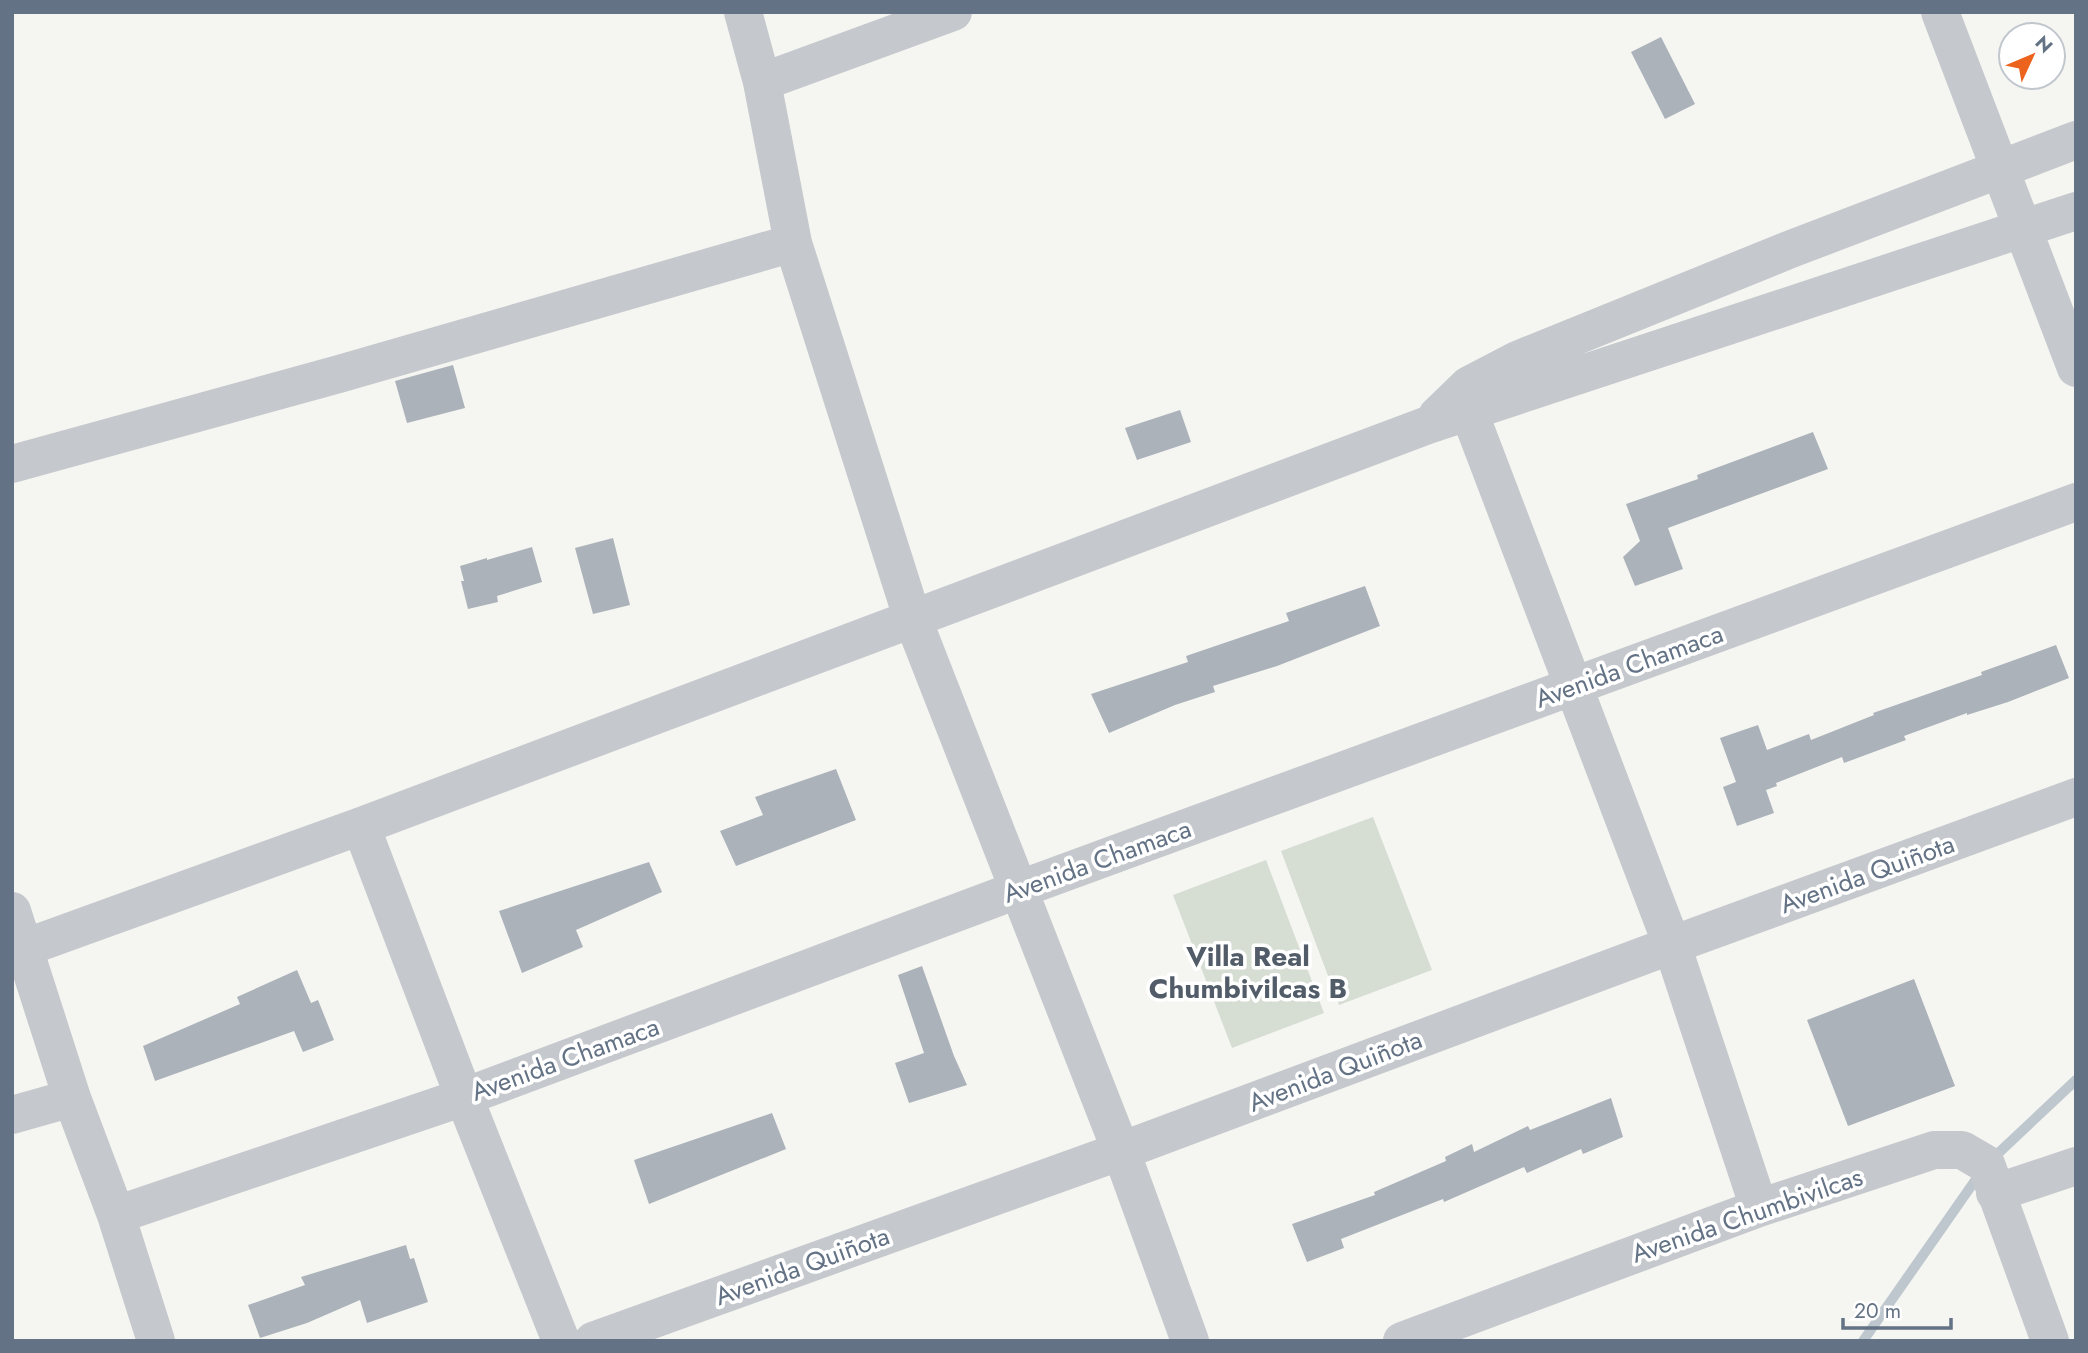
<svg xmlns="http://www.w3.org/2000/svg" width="2088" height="1353" font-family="Jost,sans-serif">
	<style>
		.green { fill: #d6ddd3 }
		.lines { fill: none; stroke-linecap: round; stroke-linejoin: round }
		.stream { stroke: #bec7ce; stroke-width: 10 }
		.building { fill: #abb2b9 }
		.minor { stroke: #c5c8cc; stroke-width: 38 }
		.labels { text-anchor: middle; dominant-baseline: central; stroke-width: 7; stroke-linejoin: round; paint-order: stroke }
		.street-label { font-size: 26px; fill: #637284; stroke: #fff }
		.neighbourhood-label { font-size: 28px; font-weight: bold; fill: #525c69; stroke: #fff }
	</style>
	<rect width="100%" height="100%" fill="#f5f6f2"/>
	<!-- green -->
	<path class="green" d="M1373,817L1432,970L1339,1005L1281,851Z
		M1266,860L1324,1013L1232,1048L1173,895Z"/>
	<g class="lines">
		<!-- stream -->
		<path class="stream" d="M1991,1160L2076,1080
			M1863,1341L1981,1172"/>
	</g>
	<!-- building -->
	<path class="building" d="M1661,37L1695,104L1665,119L1631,52Z
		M453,365L465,408L407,423L395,381Z
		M1180,410L1191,442L1137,460L1125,428Z
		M1813,432L1828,469L1668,528L1683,569L1635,586L1623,557L1640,541L1626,504L1698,479L1697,475Z
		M613,538L630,605L593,614L575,548Z
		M532,547L542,582L497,596L498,602L468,609L461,581H464L460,566L487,558V560Z
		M1365,586L1380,626L1277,666L1213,686L1215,692L1175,705L1109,733L1091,694L1188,662L1186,656L1289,621L1286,613Z
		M2056,645L2069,678L2008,702L1967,715V713L1904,736L1906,740L1844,763L1842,757L1776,783L1777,786L1766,790L1774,813L1737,826L1723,787L1736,782L1720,738L1758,725L1767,750L1809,734L1811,740L1874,715L1873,713L1982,675L1981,672Z
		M836,769L856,820L736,866L720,831L763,815L755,797Z
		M649,862L662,892L576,930L583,947L522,973L499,911Z
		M922,966L954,1056L967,1085L909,1103L895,1063L924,1053L898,975Z
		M297,970L311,1003L318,1000L334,1040L303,1052L294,1031L155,1081L143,1046L240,1004L237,997Z
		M1914,979L1955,1086L1848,1126L1807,1020Z
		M1611,1098L1623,1137L1583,1154L1581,1149L1527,1173L1524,1167L1444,1202L1443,1199L1341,1239L1344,1248L1307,1262L1292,1224L1375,1195L1374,1192L1446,1161L1445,1157L1472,1144L1474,1152L1528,1126L1530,1130Z
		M772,1113L786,1149L649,1204L634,1160Z
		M406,1245L410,1259L414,1258L428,1302L367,1323L360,1300L307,1323L260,1338L248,1305L305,1285L301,1277Z"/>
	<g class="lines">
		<!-- minor -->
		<path class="minor" d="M743,12L762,82L793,243L912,617L1121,1151L1190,1341
			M1940,12L2076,368
			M762,82L953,12
			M1469,412L1672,945L1759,1208
			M1437,416L1469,385L1517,360L1791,249L2076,140
			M12,464L339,374L793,243
			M361,826L464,1097L561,1341
			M12,911L72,1098L116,1215L156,1341
			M24,948L361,826L1428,425L2076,211
			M12,1115L72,1098
			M1995,1193L2076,1166
			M116,1215L464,1097L1017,890L2076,502
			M593,1341L1121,1151L1672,945L2076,797
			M1402,1341L1759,1208L1934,1150H1962L1986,1164L2050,1341"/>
	</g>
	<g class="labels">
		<!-- street labels -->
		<g class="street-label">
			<text transform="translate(1629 666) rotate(-20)">Avenida Chamaca</text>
			<text transform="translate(1097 861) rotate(-20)">Avenida Chamaca</text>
			<text transform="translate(1867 874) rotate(-20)">Avenida Quiñota</text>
			<text transform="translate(565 1059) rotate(-20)">Avenida Chamaca</text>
			<text transform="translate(1335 1071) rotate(-21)">Avenida Quiñota</text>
			<text transform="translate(1747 1215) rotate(-19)">Avenida Chumbivilcas</text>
			<text transform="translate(802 1266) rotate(-20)">Avenida Quiñota</text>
		</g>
		<!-- neighbourhood labels -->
		<g class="neighbourhood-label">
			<text x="1248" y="956">Villa Real<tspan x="1248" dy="32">Chumbivilcas B</tspan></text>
		</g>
	</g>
	<!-- border -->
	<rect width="2088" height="1353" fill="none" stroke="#637284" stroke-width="28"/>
	<!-- north arrow -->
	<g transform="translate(2032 56) rotate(46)"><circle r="33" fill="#ffffff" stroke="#c1c7ce" stroke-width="2"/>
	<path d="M0-5L12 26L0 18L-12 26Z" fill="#eb631d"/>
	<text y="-10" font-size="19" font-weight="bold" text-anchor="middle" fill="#637284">N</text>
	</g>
	<!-- scale -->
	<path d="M1843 1318v10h108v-10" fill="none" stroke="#637284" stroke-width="3.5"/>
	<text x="1854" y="1318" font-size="21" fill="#637284" stroke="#ffffff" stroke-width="5" paint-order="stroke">20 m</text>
</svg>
